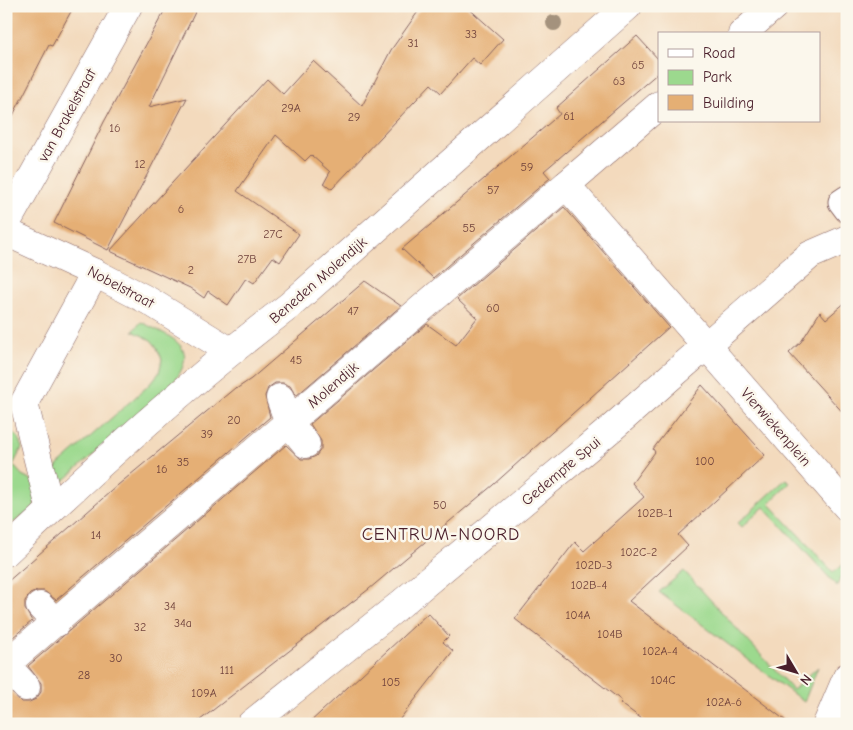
<svg xmlns="http://www.w3.org/2000/svg" width="853" height="730" font-family="'Comic Neue',sans-serif">
	<style>
		.green { fill: #9cd98e; stroke: #737c5c }
		.building { fill: #e5af74 }
		.lines { fill: none; stroke-linecap: round; stroke-linejoin: round }
		.service-casing { stroke: #85605e; stroke-width: 27 }
		.pedestrian-casing { stroke: #85605e; stroke-width: 29 }
		.minor-casing { stroke: #85605e; stroke-width: 29 }
		.tertiary-casing { stroke: #85605e; stroke-width: 29 }
		.service { stroke: #fff; stroke-width: 25 }
		.pedestrian { stroke: #fff; stroke-width: 28 }
		.minor { stroke: #fff; stroke-width: 28 }
		.tertiary { stroke: #fff; stroke-width: 28 }
		.tree { fill: #a4927d }
		.labels { text-anchor: middle; dominant-baseline: central; stroke-width: 5; stroke-linejoin: round; paint-order: stroke }
		.number-label { font-size: 12px; fill: #71433d }
		.street-label { font-size: 15px; fill: #4a1f2b; stroke: #fbf7ec }
		.quarter-label { font-size: 18px; letter-spacing: 1px; fill: #4a1f2b; stroke: #fbf7ec }
	</style>
	<rect width="100%" height="100%" fill="#fbf7ec"/>
	<filter id="ink" filterUnits="userSpaceOnUse"><feTurbulence type="fractalNoise" baseFrequency=".02" numOctaves="2"/><feDisplacementMap in="SourceGraphic" scale="10" xChannelSelector="R" yChannelSelector="G"/><feConvolveMatrix kernelMatrix="1 2 1 2 8 2 1 2 1" color-interpolation-filters="sRGB"/></filter>
	<filter id="wash" filterUnits="userSpaceOnUse"><feTurbulence type="fractalNoise" baseFrequency=".0096" numOctaves="4" result="noise"/><feDisplacementMap in="SourceGraphic" scale="20" xChannelSelector="R" yChannelSelector="G"/><feGaussianBlur stdDeviation="1.12" result="paint"/><feColorMatrix in="noise" values="0 0 0 0 0 0 0 0 0 0 0 0 0 0 0 0 0 1.4 0 .05"/><feComposite in="paint" operator="in"/></filter>
	<g filter="url(#wash)">
		<rect width="100%" height="100%" fill="#f3dabd"/>
		<!-- green -->
		<path class="green" d="M141,322C171,337 202,346 173,383L58,486L53,473L58,465L148,386L159,373L162,359L156,346L151,340L133,331Z
			M6,428L18,437L22,448L13,465L22,475L32,480L37,490L34,508L6,528Z
			M786,479L790,483L769,503L833,572L847,562L837,586L764,507L742,527L738,523Z
			M684,571L793,690L818,667L804,702L659,592Z"/>
		<g id="blocks">
			<!-- building -->
			<path class="building" d="M6,6H74L52,46L49,45L6,129Z
				M167,6H198L149,107L187,98L108,250L54,223L104,122Z
				M422,6H466L503,39L480,65L472,58L441,93L431,84L332,189L324,183L330,172L311,155L305,161L276,135L237,191L299,234L280,262L273,257L254,283L246,278L228,305L208,291L204,298L190,288L110,251L267,79L283,94L313,61L362,106L391,50Z
				M637,36L659,60V72L544,171L550,178L433,278L402,249L560,114L556,108Z
				M564,207L669,327L493,485L369,589L195,724H6V688L22,702H29L36,699L41,692V683L28,666L286,445L301,459H309L316,456L321,449V441L310,424L427,324L456,345L477,318L457,299Z
				M365,281L401,306L296,396L290,386L283,383H275L268,388L265,396L270,417L56,600L44,591H37L30,594L25,601V609L32,621L6,643V583L118,485L235,388L236,389L251,379Z
				M847,301V417L789,353L801,342L820,312L826,319Z
				M702,385L765,455L678,535L688,546L629,601L790,724H649L620,703L622,701L515,619L575,542L584,551L644,497L632,483L655,452L653,449Z
				M428,613L449,636L443,642L453,651L396,724H308Z"/>
		</g>
	</g>
	<g filter="url(#ink)">
		<use href="#blocks" fill-opacity="0" stroke="#85605e" stroke-width="1"/>
		<g class="lines">
			<defs>
				<path id="service" d="M847,198L841,202L847,210"/>
				<path id="pedestrian" d="M280,398L289,423L306,444
					M54,506L48,500L24,403L95,273
					M40,606L56,623
					M6,664L566,185
					M6,665L26,687"/>
				<path id="minor" d="M742,34L774,6
					M659,105L566,185L847,507
					M6,224L128,6
					M6,232L95,273L149,301L230,351
					M6,552C97,466 190,381 289,306L628,6
					M827,724L847,677"/>
				<path id="tertiary" d="M251,724L397,607L613,427L810,255L847,239"/>
			</defs>
			<!-- service casing -->
			<use href="#service" class="service-casing"/>
			<!-- pedestrian casing -->
			<use href="#pedestrian" class="pedestrian-casing"/>
			<!-- minor casing -->
			<use href="#minor" class="minor-casing"/>
			<!-- tertiary casing -->
			<use href="#tertiary" class="tertiary-casing"/>
			<!-- service -->
			<use href="#service" class="service"/>
			<!-- pedestrian -->
			<use href="#pedestrian" class="pedestrian"/>
			<!-- minor -->
			<use href="#minor" class="minor"/>
			<!-- tertiary -->
			<use href="#tertiary" class="tertiary"/>
		</g>
		<!-- trees -->
		<circle class="tree" cx="554" cy="23" r="8"/>
	</g>
	<g class="labels">
		<!-- number labels -->
		<g class="number-label">
			<text x="471" y="34">33</text>
			<text x="413" y="43">31</text>
			<text x="638" y="65">65</text>
			<text x="619" y="81">63</text>
			<text x="291" y="108">29A</text>
			<text x="569" y="116">61</text>
			<text x="354" y="117">29</text>
			<text x="115" y="128">16</text>
			<text x="140" y="164">12</text>
			<text x="527" y="167">59</text>
			<text x="493" y="190">57</text>
			<text x="181" y="209">6</text>
			<text x="469" y="228">55</text>
			<text x="273" y="234">27C</text>
			<text x="247" y="259">27B</text>
			<text x="191" y="270">2</text>
			<text x="493" y="308">60</text>
			<text x="353" y="311">47</text>
			<text x="296" y="360">45</text>
			<text x="234" y="420">20</text>
			<text x="207" y="434">39</text>
			<text x="705" y="461">100</text>
			<text x="183" y="462">35</text>
			<text x="162" y="469">16</text>
			<text x="440" y="505">50</text>
			<text x="655" y="513">102B-1</text>
			<text x="96" y="535">14</text>
			<text x="639" y="552">102C-2</text>
			<text x="594" y="565">102D-3</text>
			<text x="589" y="585">102B-4</text>
			<text x="170" y="606">34</text>
			<text x="578" y="615">104A</text>
			<text x="183" y="623">34a</text>
			<text x="140" y="627">32</text>
			<text x="610" y="634">104B</text>
			<text x="660" y="651">102A-4</text>
			<text x="116" y="658">30</text>
			<text x="227" y="670">111</text>
			<text x="84" y="675">28</text>
			<text x="663" y="680">104C</text>
			<text x="391" y="682">105</text>
			<text x="204" y="693">109A</text>
			<text x="724" y="702">102A-6</text>
		</g>
		<!-- street labels -->
		<g class="street-label">
			<text transform="translate(67 115) rotate(-61)">van Brakelstraat</text>
			<text transform="translate(318 280) rotate(-41)">Beneden Molendijk</text>
			<text transform="translate(121 287) rotate(28)">Nobelstraat</text>
			<text transform="translate(333 385) rotate(-41)">Molendijk</text>
			<text transform="translate(776 427) rotate(49)">Vierwiekenplein</text>
			<text transform="translate(561 471) rotate(-40)">Gedempte Spui</text>
		</g>
		<!-- quarter labels -->
		<g class="quarter-label">
			<text x="441" y="534">CENTRUM-NOORD</text>
		</g>
	</g>
	<!-- margin -->
	<rect width="853" height="730" fill="none" stroke="#fbf7ec" stroke-width="25"/>
	<!-- legend -->
	<rect x="658" y="32" width="162" height="90" fill="#fbf7ec" stroke="#b4a19f"/>
	<rect x="668" y="49" width="25" height="8" fill="#ffffff" stroke="#b4a19f"/>
	<text x="703" y="58" font-size="15" fill="#4a1f2b">Road</text>
	<rect x="668" y="70" width="25" height="15" fill="#9cd98e" stroke="#b4a19f"/>
	<text x="703" y="82" font-size="15" fill="#4a1f2b">Park</text>
	<rect x="668" y="95" width="25" height="15" fill="#e5af74" stroke="#b4a19f"/>
	<text x="703" y="108" font-size="15" fill="#4a1f2b">Building</text>
	<!-- north arrow -->
	<g transform="translate(796 672) rotate(128)" stroke="#fbf7ec" stroke-width="4" paint-order="stroke">
	<path d="M0-4L9 19L0 12L-9 19Z" fill="#4a1f2b"/>
	<text y="-8" font-size="14" font-weight="bold" text-anchor="middle" fill="#4a1f2b">N</text>
	</g>
</svg>
